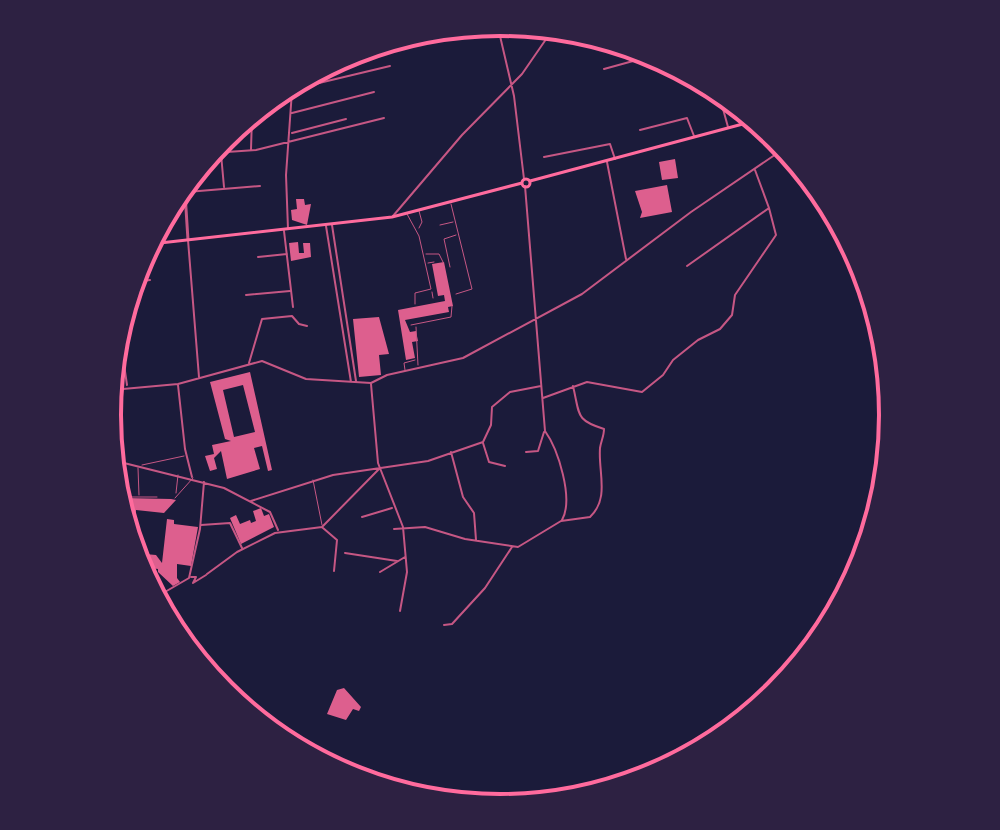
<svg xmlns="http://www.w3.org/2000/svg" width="1000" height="830" font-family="'Sofia Sans Condensed',sans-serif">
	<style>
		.building { fill: #dd5f8e; fill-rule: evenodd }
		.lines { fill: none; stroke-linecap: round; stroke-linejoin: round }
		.service { stroke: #c65784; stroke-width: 1 }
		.pedestrian { stroke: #c65784; stroke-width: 2 }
		.minor { stroke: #c65784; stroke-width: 2 }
		.tertiary { stroke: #c65784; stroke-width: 3 }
		.secondary { stroke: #ff6b9d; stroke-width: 3 }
		.rim { fill: none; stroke: #ff6b9d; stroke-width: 4 }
	</style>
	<rect width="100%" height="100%" fill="#1b1b3a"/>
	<!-- building -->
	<path class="building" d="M675,159L678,178L662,180L659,162Z
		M667,185L672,212L640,218L642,212L635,191Z
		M296,199H304L305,205L311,204L307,225L292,220L291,210L297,209Z
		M298,242L299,253H304L303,243H310L311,257L291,261L289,243Z
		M444,262L453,306L448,307L449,312L405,320L410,332L416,331L418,341L412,342L415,358L406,360L398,310L445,301L444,295L438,296L432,264Z
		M379,317L389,354L379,355L381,375L359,377L353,319Z
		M250,372L272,470L268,471L262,446L254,448L260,469L227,479L221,451L214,458L217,469L210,471L205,456L214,454L212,445L231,441L225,439L210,382ZM243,385L255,432L234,437L223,390Z
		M124,498L171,499L176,500L164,513L136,510L132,541Z
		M261,508L264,516L269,514L274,527L241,544L230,518L236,515L240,524L250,520L251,523L256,521L253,511Z
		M167,519L174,520V524L198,527L191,566L177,564V578L180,582L173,586L158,572V569L138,566L134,553L156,555L162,563Z
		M344,688L361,707L359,711L353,709L346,720L327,714L337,690Z"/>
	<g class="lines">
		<!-- service -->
		<path class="service" d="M451,204L472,289L456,294
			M407,214L419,236L431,289L415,293V304
			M440,225L453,222
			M419,228L422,222L419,211
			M426,254H439L443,262
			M428,263L434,262
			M450,267L444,239L456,235
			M432,292L433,298
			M411,325L451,317L452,306
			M416,327L418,365
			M405,370L404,363L415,360
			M142,465L184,456
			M138,468L139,495
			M313,480L322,525
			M176,493L178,475
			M123,497H157
			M175,498L193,478"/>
		<!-- pedestrian -->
		<path class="pedestrian" d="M191,577H196L193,583L206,575"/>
		<!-- minor -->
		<path class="minor" d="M497,23L514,96L524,179
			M604,69L655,55
			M294,89L390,66
			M720,98L728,127
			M292,113L374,92
			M640,130L687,118L694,136
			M292,133L346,119
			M251,149L252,117
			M212,153L256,150L384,118
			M221,154L224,187
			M544,157L610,144L615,159
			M607,162L626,259
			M525,186L545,431C558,449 574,499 562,520
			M187,192L260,186
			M393,216L462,135L522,74L551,32
			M332,225L356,381
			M326,226L351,382
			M288,229L286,175L292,91
			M284,231L293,307
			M188,240L199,377
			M258,257L287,254
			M687,266L769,208L755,170
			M134,282L150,280
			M246,295L290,291
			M121,344L127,385
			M249,363L262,319L292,316L299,324L307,326
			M371,384L378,463L403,527L407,572L400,611
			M178,385L185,449L192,477
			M112,390L178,384L262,361L306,379L371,383L387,375L463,358L582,294L691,212L785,148
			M543,398L587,382L642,392L663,375L673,360L698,340L720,329L732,315L735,295L776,235L769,208
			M483,443L489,462L505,466
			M451,452L463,497L474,513L476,540
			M526,452L538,451L544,432
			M116,461L224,488L270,512L278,530
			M251,501L333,475L428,461L483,442L491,425L492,407L510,392L541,386
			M362,517L392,508
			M201,525L230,523L242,548
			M323,528L337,540L334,571
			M394,529L425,527L465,539L518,547L561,521L590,517C610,498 598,472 600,448C601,441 604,436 604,429C575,420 580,415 573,386
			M345,553L397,561
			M380,572L405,557
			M207,574L237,552L275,533L322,527L380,468
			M158,596L189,578L200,529L204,482
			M444,625L452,624L485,588L512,547"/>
		<!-- tertiary -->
		<path class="tertiary" d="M185,193L188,240"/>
		<!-- secondary -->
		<path class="secondary" d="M522 183a4 4 0 1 1 8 0a4 4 0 1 1-8 0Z
			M530,181L754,121
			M151,244L392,217L522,183"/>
	</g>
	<!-- crop -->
	<path d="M0 0H1000V830H0ZM121 415a379 379 0 1 1 758 0a379 379 0 1 1-758 0Z" fill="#2d2142" fill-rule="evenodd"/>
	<path class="rim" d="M121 415a379 379 0 1 1 758 0a379 379 0 1 1-758 0Z"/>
</svg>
